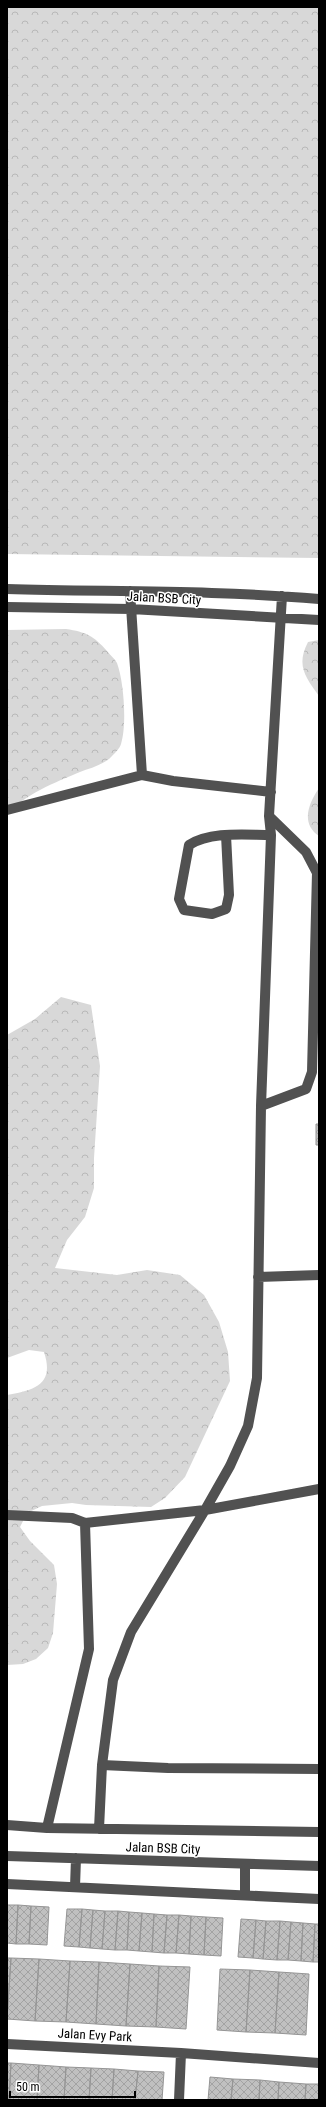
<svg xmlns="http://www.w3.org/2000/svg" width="326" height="2107" font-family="'Roboto Condensed',sans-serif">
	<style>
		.forest { fill: url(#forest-crowns) }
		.building { fill: url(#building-cross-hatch); stroke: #959595 }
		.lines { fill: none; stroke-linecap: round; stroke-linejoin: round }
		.minor { stroke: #515151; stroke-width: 10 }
		.labels { text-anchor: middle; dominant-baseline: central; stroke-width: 3; stroke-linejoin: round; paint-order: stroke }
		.street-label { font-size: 13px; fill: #000; stroke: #fff }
	</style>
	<defs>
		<pattern id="forest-crowns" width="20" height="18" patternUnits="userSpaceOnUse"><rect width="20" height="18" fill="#d8d8d8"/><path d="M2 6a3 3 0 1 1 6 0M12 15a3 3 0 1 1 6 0" fill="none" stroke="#b8b8b8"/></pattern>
		<pattern id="building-cross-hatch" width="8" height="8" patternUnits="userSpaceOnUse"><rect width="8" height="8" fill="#c0c0c0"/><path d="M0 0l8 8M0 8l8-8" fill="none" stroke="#a3a3a3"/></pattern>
	</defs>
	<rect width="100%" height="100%" fill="#fff"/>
	<!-- forest -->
	<path class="forest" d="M7,7H319V558L7,554Z
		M66,629C86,632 94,636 107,651C110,655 115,659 117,663C124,682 127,725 121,744C120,748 115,753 112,756C104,765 90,768 80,772C58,781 21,796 7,815V630Z
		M319,640V696C305,677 296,665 308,642Z
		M319,788V836C300,823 309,803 319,788Z
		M61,997L91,1005L100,1066L94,1158V1188L85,1217L67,1240L55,1268L117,1275L147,1270L180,1275L204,1295L219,1322L228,1352L230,1381L185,1477L165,1498L151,1507L86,1505L72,1503L42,1506L27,1513L20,1527L30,1541L54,1565L57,1584L53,1633L48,1648L36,1659L23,1664L7,1665V1395C34,1390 55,1385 44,1352L29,1350L7,1358V1035L35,1019Z"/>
	<!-- building -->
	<path class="building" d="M316,1124H319V1145H316Z
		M7,1905H18L16,1944L7,1943Z
		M18,1905L31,1906L29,1944H16Z
		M31,1906L49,1907L47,1945L29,1944Z
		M67,1909H82L79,1947L64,1946Z
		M82,1909L93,1910L90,1948L79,1947Z
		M93,1910L105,1911L102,1949L90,1948Z
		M105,1911H118L115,1950L102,1949Z
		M118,1911L129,1912L127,1950H115Z
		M129,1912L142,1913L139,1951L127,1950Z
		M142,1913L154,1914L152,1952L139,1951Z
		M154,1914L167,1915L164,1953L152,1952Z
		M167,1915H179L176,1953H164Z
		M179,1915L191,1916L189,1954L176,1953Z
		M191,1916L206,1917L204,1955L189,1954Z
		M206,1917L223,1918L221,1956L204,1955Z
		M241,1919L256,1920L253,1958L238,1957Z
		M256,1920L266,1921L263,1959L253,1958Z
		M266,1921H280L277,1960L263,1959Z
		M280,1921L291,1922L288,1960H277Z
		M291,1922L303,1923L301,1961L288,1960Z
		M303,1923L315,1924L313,1962L301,1961Z
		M315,1924H319V1962H313Z
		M7,1958H11L7,2019Z
		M11,1958L39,1959L35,2021L7,2019Z
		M39,1959L70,1961L66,2022L35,2021Z
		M70,1961L99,1962L96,2024L66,2022Z
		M99,1962L130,1964L126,2026L96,2024Z
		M130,1964L159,1966L156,2027L126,2026Z
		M159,1966L190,1967L186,2029L156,2027Z
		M220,1969L250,1970L246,2032L217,2030Z
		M250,1970L279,1972L275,2033L246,2032Z
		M279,1972L309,1974L306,2035L275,2033Z
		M7,2063H11L9,2100H7Z
		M11,2063L39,2065L37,2100H9Z
		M39,2065L66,2067L64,2100H37Z
		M66,2067L91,2068L89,2100H64Z
		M91,2068L114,2069L112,2100H89Z
		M114,2069L138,2071L135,2100H112Z
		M138,2071L164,2072L162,2100H135Z
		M210,2077L233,2079L231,2100H208Z
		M233,2079L260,2080L259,2100H231Z
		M260,2080L279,2082L278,2100H259Z
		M279,2082L306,2084L305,2100H278Z
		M306,2084H319V2100H305Z"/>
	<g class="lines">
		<!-- minor -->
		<path class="minor" d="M7,589C111,592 215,590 319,599
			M130,591L142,775L173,781L271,792
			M7,607L131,609L319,620
			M7,810L142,775
			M226,835L229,895L226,909L212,914L184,910L179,899L189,845C211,831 245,835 271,835
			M261,1106L306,1089L312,1072L317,873L306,852L269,816
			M258,1277L319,1275
			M7,1515L72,1518L85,1523L205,1510L319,1489
			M102,1765L168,1768L319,1769
			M7,1825L47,1828L319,1832
			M47,1828L89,1649L85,1523
			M99,1829L102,1765L113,1680L131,1632L205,1510L230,1466L248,1426L257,1378L261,1106L271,835L269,816L282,596
			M7,1856L319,1866
			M245,1864V1895
			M7,1884L319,1899
			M75,1887L76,1858
			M7,2044L181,2053L319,2063
			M179,2100L181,2053"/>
	</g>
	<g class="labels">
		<!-- street labels -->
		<g class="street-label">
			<text transform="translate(164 598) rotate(3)">Jalan BSB City</text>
			<text transform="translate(163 1848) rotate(2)">Jalan BSB City</text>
			<text transform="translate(95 2035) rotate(3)">Jalan Evy Park</text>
		</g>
	</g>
	<!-- border -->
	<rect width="326" height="2107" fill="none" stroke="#000000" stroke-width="16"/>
	<!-- scale -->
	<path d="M10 2091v6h125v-6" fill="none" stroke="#000000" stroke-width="2"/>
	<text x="16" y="2091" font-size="12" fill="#000000" stroke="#ffffff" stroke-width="3" paint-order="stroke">50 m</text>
</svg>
